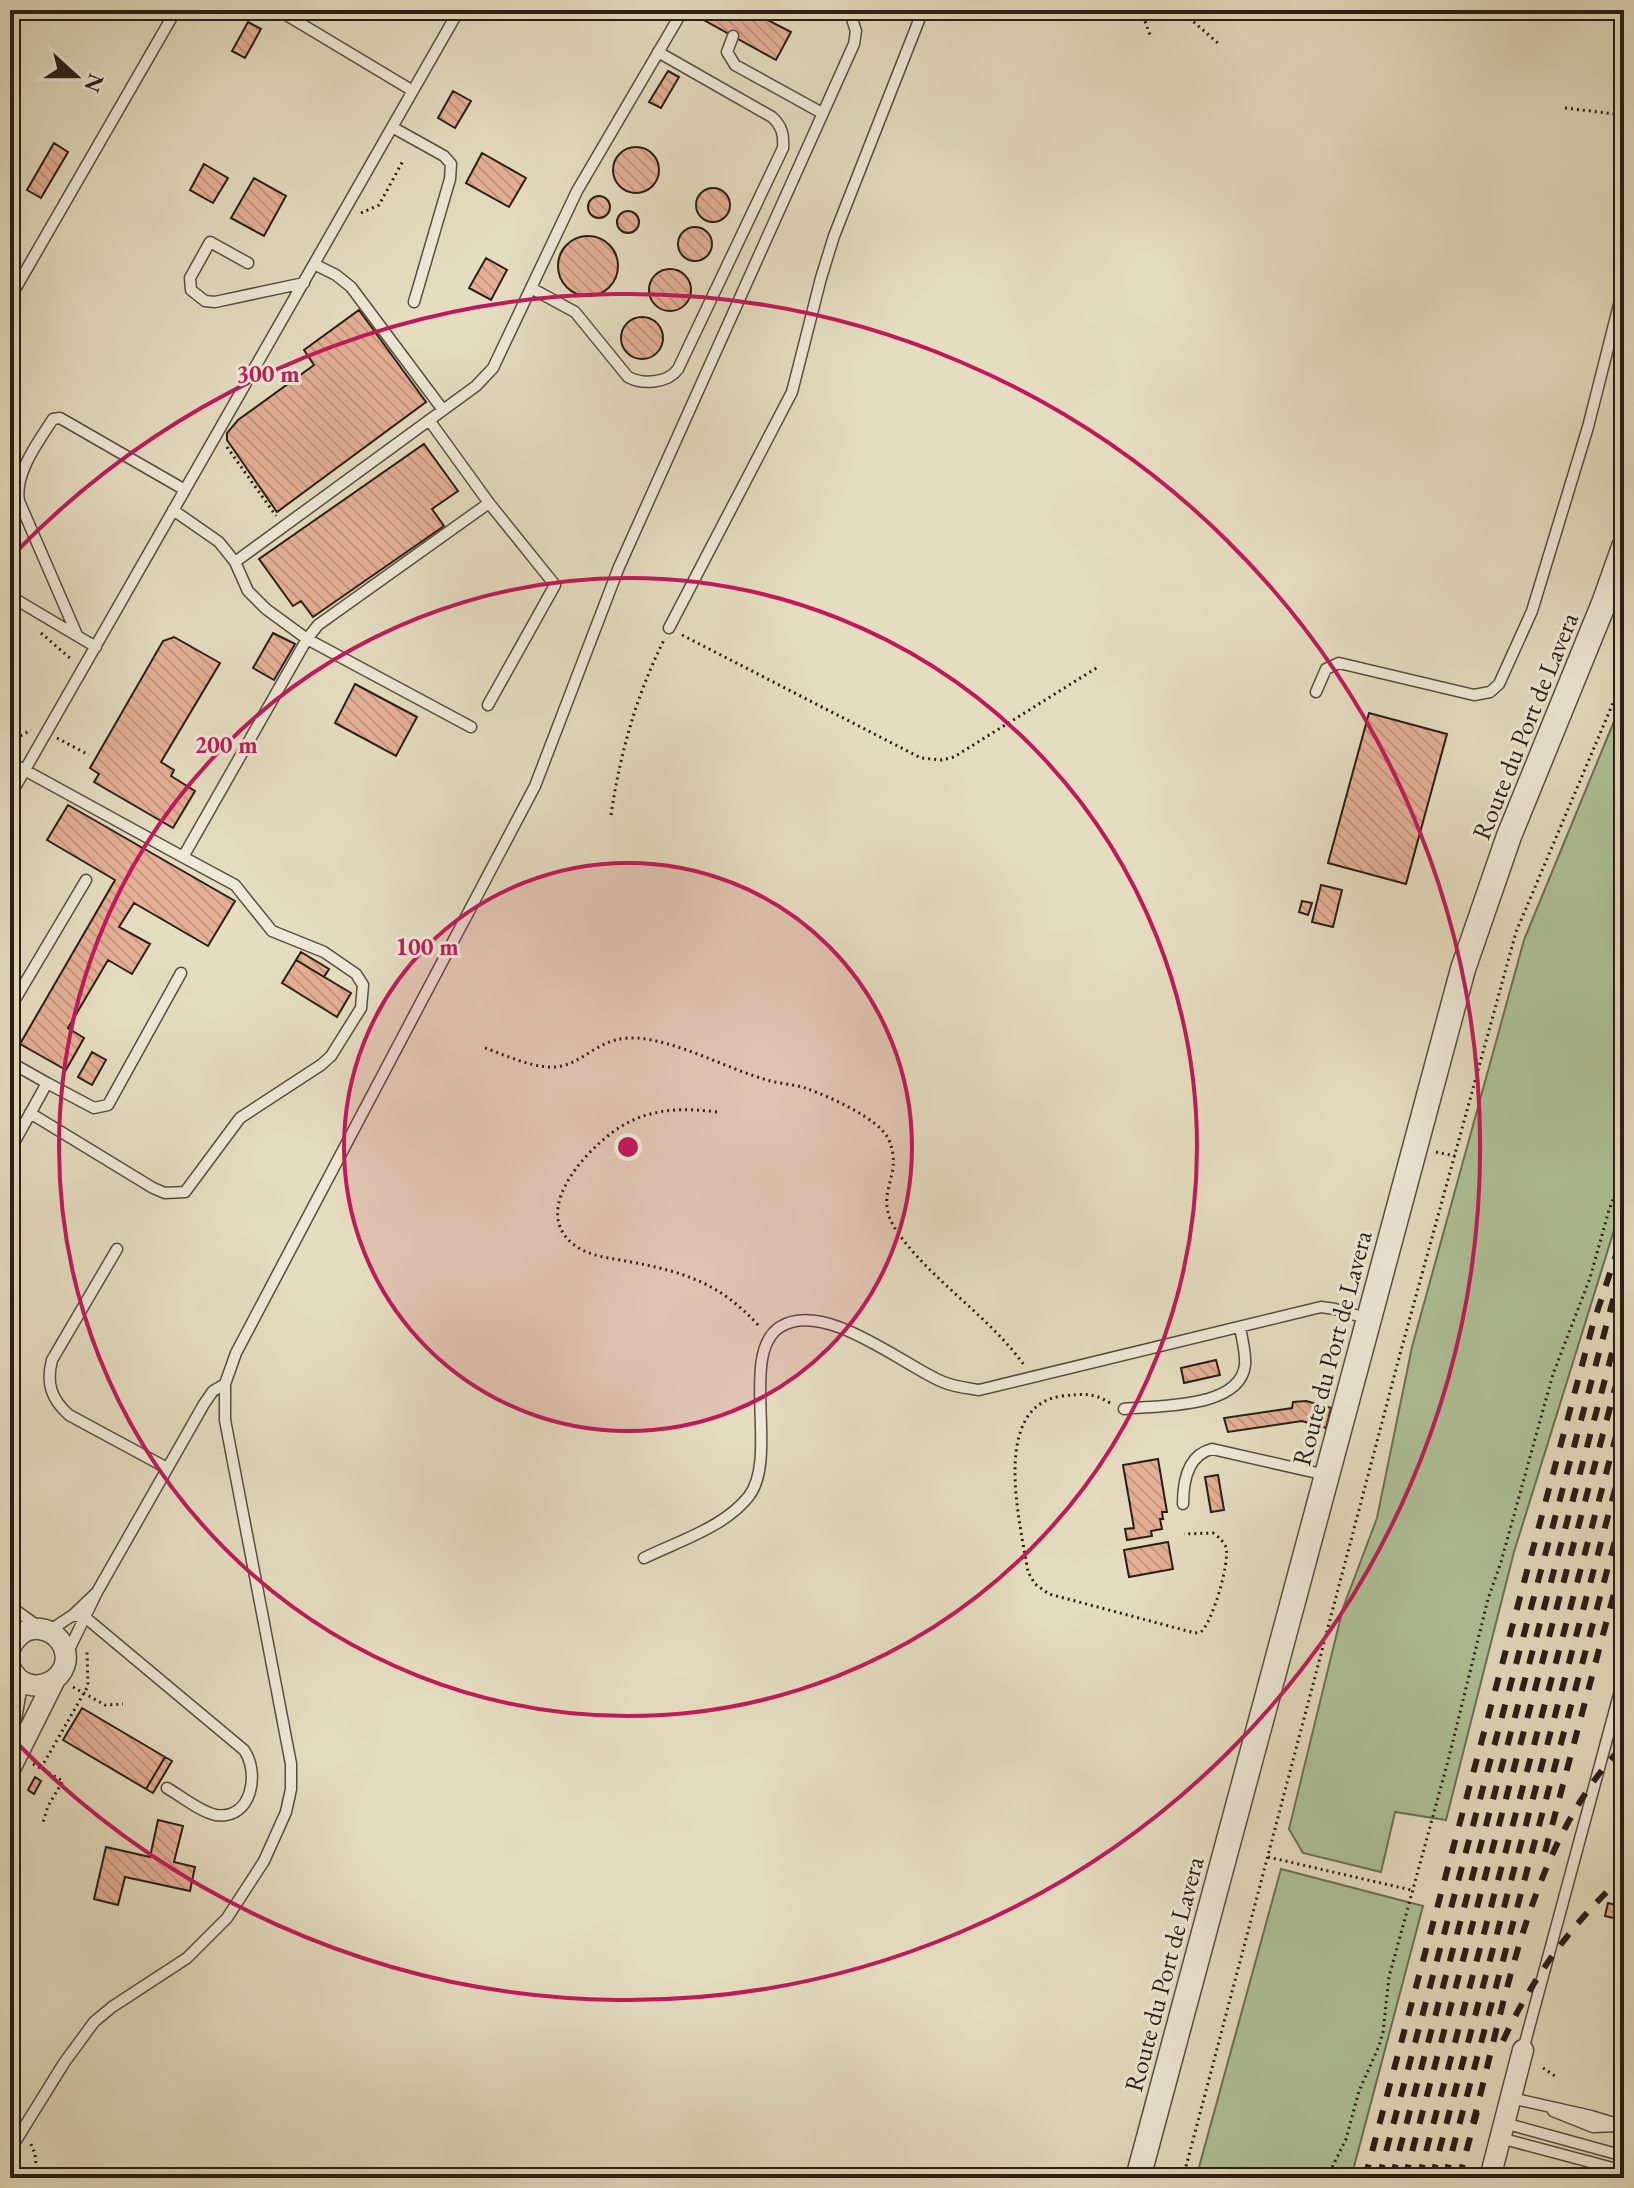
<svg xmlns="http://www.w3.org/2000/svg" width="1634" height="2188" font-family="'EB Garamond',serif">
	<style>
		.grass { fill: #aec298; stroke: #6b7056; stroke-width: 2 }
		.building { fill: url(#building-back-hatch); stroke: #281e15; stroke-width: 2 }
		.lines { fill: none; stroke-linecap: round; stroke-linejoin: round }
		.service-casing { stroke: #574e40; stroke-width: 13 }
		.minor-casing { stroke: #574e40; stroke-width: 23 }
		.tertiary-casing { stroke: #574e40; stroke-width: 27 }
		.path { stroke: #281e15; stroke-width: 3; stroke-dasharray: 2 4; stroke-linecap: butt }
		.service { stroke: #eee9d7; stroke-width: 10 }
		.minor { stroke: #eee9d7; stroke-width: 20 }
		.tertiary { stroke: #eee9d7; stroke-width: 24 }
		.rail { stroke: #281e15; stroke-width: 6; stroke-dasharray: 14 14; stroke-linecap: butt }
		.ring { fill: none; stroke: #c2185b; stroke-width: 4 }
		.labels { text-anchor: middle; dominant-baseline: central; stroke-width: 6; stroke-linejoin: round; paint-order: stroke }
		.street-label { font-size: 26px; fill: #281e15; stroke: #eee9d7 }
		.centre { fill: #c2185b; stroke: #eee9d7; stroke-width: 4 }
		.ring-label { font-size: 24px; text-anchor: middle; font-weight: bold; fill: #c2185b; stroke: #eee9d7; stroke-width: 6; stroke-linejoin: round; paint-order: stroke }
	</style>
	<defs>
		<pattern id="building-back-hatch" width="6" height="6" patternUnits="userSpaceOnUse" patternTransform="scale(2)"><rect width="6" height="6" fill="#e5b097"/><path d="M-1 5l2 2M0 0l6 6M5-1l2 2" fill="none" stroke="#c49781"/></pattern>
	</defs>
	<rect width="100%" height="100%" fill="#e5ddc1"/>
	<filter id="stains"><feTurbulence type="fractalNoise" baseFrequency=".0025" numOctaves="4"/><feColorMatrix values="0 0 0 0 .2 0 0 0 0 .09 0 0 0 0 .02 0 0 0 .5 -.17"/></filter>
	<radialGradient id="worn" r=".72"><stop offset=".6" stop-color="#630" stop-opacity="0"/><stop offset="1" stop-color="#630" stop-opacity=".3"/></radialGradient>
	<!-- grass -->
	<path class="grass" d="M1624,697V1198L1514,1552L1446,1820L1395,1812L1381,1872L1303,1853L1289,1829L1343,1608L1377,1518L1412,1347L1524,940Z
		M1281,1869L1423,1906L1351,2178H1196Z"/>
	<!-- building -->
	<path class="building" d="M695,10H748L791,32L776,60L693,14Z
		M248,22L261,29L245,58L232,51Z
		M668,71L679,77L661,108L649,102Z
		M453,91L471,101L455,128L438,118Z
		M54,143L68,152L41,198L27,190Z
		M613 170a23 23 0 1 1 46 0a23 23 0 1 1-46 0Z
		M482,153L526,178L509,207L466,183Z
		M204,164L228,178L213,203L190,190Z
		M254,178L286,196L264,236L231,218Z
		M696 205a17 17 0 1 1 34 0a17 17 0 1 1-34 0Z
		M588 207a11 11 0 1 1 22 0a11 11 0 1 1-22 0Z
		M617 222a11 11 0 1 1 22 0a11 11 0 1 1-22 0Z
		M678 244a17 17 0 1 1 34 0a17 17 0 1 1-34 0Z
		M558 266a30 30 0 1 1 60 0a30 30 0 1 1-60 0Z
		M486,258L507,270L491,300L469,288Z
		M649 290a21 21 0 1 1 42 0a21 21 0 1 1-42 0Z
		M359,310L426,402L277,512L227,440V433L238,420L314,365L304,350Z
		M621 338a21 21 0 1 1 42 0a21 21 0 1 1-42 0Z
		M424,444L458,491L432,509L444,526L313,617L301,601L293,606L259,559Z
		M273,633L295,644L274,680L253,668Z
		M174,637L220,663L161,762L174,770L171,776L195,791L173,828L94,782L99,774L90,768L163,641Z
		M355,684L417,717L396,756L335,723Z
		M1369,713L1447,734L1406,884L1328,863Z
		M68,805L235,901L208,946L134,903L119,927L150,944L132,974L108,960L68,1028L84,1038L66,1070L20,1044L115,880L47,840Z
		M1321,885L1342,890L1333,927L1312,922Z
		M1302,901L1312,903L1308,915L1299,912Z
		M301,952L329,969L324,977L296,960Z
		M296,960L351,993L337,1017L282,983Z
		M92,1052L106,1060L92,1085L78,1077Z
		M1216,1360L1220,1375L1184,1383L1181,1368Z
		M1306,1401L1331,1408L1326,1428L1302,1421L1228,1432L1224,1418L1292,1408L1293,1402Z
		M1158,1459L1167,1512H1162L1163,1519H1160L1162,1529L1151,1531L1152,1536L1127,1540L1125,1529L1134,1528L1123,1465Z
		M1218,1475L1224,1510L1211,1512L1205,1477Z
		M1168,1542L1173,1569L1129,1577L1124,1550Z
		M82,1708L165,1757L146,1789L63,1740Z
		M165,1757L172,1761L153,1793L146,1789Z
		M35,1777L41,1781L34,1794L28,1790Z
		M158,1820L183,1826L174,1862L195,1867L190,1891L125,1877L118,1905L94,1899L106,1847L150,1857Z
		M1608,1903L1624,1907V1925H1621L1622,1920L1605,1916Z"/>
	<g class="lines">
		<defs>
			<path id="service" d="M278,10L413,91
				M733,36L727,52L735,65L822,113
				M392,127L444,156L451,164L450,179L414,302
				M248,263L210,242L190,278L191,290L205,301L215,302L304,283
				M314,264L336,275L351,287L443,410
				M531,288L575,312L628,377C643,385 668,383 678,369L783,148C784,135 782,126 772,117L658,52
				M10,298L176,10
				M429,420L489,503
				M173,510L219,542L235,562L248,591L266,609L307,639L471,727
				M235,562L476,386L493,368L577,191L683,10
				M10,596L96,647
				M669,628L792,392L821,278L834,236L923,10
				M77,635L19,501C14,474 38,442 53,419L60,418L185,490
				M1316,692L1326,669L1339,663L1474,695L1490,692L1499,684L1532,611L1588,427L1624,285
				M10,762L183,857L307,639L318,625L489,503L555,585L488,705
				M10,796L459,10
				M10,1008L86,880
				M10,1062L47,1083L10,1150
				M47,1083L94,1108L108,1105L181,973
				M30,1113L153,1188L165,1193L185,1192L240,1118L321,1065L331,1056L361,1008L363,985L356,974L324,952L272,931L235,885L183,857
				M117,1249L52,1360C46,1383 51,1399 69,1415L167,1468
				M1124,1409C1158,1405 1240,1409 1245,1365C1246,1353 1242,1339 1240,1327
				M1183,1504C1183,1482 1187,1455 1212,1449L1326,1475
				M644,1558C679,1541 725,1527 749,1496C779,1457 739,1353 780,1327C825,1299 904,1366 943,1382C955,1387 967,1388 979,1390L1321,1307L1335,1309L1369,1319
				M97,1592L204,1404L213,1391L225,1384L236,1353L535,786L619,567L854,44L856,31L849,10
				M10,1606L39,1627
				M73,1615L86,1618L244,1750C260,1773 252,1820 216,1815C200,1812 181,1796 167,1788
				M49,1631L73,1615L97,1592L66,1656
				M1523,2050L1624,1676
				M1511,2098L1591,2116L1624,2126
				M1553,2111L1593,2127L1617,2126
				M1504,2123L1624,2156
				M1500,2138L1624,2171
				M10,2150L64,2063L94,2022L112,2007L187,1958L227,1918L264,1861L286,1812L291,1789V1764L225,1420V1384"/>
			<path id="minor" d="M10,1648C16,1636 26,1627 40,1629C48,1630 56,1635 61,1642C82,1676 28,1706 10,1667
				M10,1724L18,1679
				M10,1769L55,1679
				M1490,2178L1523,2050"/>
			<path id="tertiary" d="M1138,2178L1463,969L1509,836L1604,603L1624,547"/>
		</defs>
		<!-- service casing -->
		<use href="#service" class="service-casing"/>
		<!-- minor casing -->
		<use href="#minor" class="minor-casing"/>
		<!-- tertiary casing -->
		<use href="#tertiary" class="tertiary-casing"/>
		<!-- path -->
		<path class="path" d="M1141,10L1151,38
			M1180,10L1219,44
			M1565,108L1624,115
			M361,213L379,205L404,159
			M227,447L276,516
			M41,633L71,659
			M682,635L921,758L942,760L954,757L1098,667
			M57,738L89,755
			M10,742L31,730
			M611,815C620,754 636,696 664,640
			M10,824L11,821
			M485,1048C505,1055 528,1066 549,1067C585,1069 596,1031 646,1039C688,1046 726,1068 767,1080C780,1084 795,1084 808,1089C830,1097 880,1119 889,1140C905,1179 870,1193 898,1233C934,1283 988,1315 1024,1365
			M717,1112C685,1108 656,1108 627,1123C593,1141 528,1208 573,1244C589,1257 611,1258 631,1262C685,1272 721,1284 759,1326
			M1436,1152L1455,1156
			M1110,1403C1093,1392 1082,1394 1062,1396C989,1406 1021,1526 1028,1572L1035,1584L1049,1594L1195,1633L1201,1632C1213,1621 1230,1562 1226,1547C1223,1541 1219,1537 1213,1533L1184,1534
			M73,1687L105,1705L123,1704
			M33,1764L63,1781L48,1806L43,1823
			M41,1768L88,1686L87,1650
			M1268,1857L1411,1890
			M1543,2068L1555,2076
			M31,2144L35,2154L37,2178
			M1183,2178L1400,1354L1516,932L1624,677
			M1327,2178L1346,2139L1359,2091L1379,2046L1383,2032L1389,1977L1448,1761L1488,1599L1501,1562L1553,1374L1590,1278L1609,1210L1624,1171"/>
		<!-- service -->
		<use href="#service" class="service"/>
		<!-- minor -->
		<use href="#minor" class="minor"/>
		<!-- tertiary -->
		<use href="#tertiary" class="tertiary"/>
		<!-- rail -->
		<path class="rail" d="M1545,1852L1624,1556
			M1503,2041C1531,1980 1573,1921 1624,1876
			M1473,2123C1506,1999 1531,1840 1624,1745
			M1365,2178L1593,1324L1624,1231
			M1379,2178L1624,1259
			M1392,2178L1624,1308
			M1405,2178L1624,1355
			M1419,2178L1624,1406
			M1432,2178L1624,1456
			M1445,2178L1624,1507
			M1459,2178L1477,2112"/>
	</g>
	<!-- distance rings -->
	<circle cx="628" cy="1147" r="284" fill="#c2185b" fill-opacity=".12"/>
	<g class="ring">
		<circle cx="628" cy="1147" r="284"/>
		<circle cx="628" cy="1147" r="569"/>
		<path d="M14 554A853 853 0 1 1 14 1740"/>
	</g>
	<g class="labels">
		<!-- street labels -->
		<g class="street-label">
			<text transform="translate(1525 726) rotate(-68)">Route du Port de Lavera</text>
			<text transform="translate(1332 1348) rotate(-75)">Route du Port de Lavera</text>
			<text transform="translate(1164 1974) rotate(-75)">Route du Port de Lavera</text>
		</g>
	</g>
	<circle cx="628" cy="1147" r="12" class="centre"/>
	<g class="ring-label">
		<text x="268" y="382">300 m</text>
		<text x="226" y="753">200 m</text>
		<text x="427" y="955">100 m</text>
	</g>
	<!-- margin -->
	<rect width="1634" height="2188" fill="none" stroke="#e5ddc1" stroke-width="40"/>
	<rect x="12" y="12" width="1610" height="2164" fill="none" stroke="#281e15" stroke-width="4"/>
	<rect x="20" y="20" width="1594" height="2148" fill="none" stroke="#281e15" stroke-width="2"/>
	<!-- north arrow -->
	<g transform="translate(76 76) rotate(111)" stroke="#eee9d7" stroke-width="6" paint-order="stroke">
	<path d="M0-6L14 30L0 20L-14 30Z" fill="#281e15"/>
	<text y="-12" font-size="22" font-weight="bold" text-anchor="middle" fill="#281e15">N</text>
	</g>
	<rect width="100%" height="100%" filter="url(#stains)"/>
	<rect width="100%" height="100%" fill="url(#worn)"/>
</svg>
